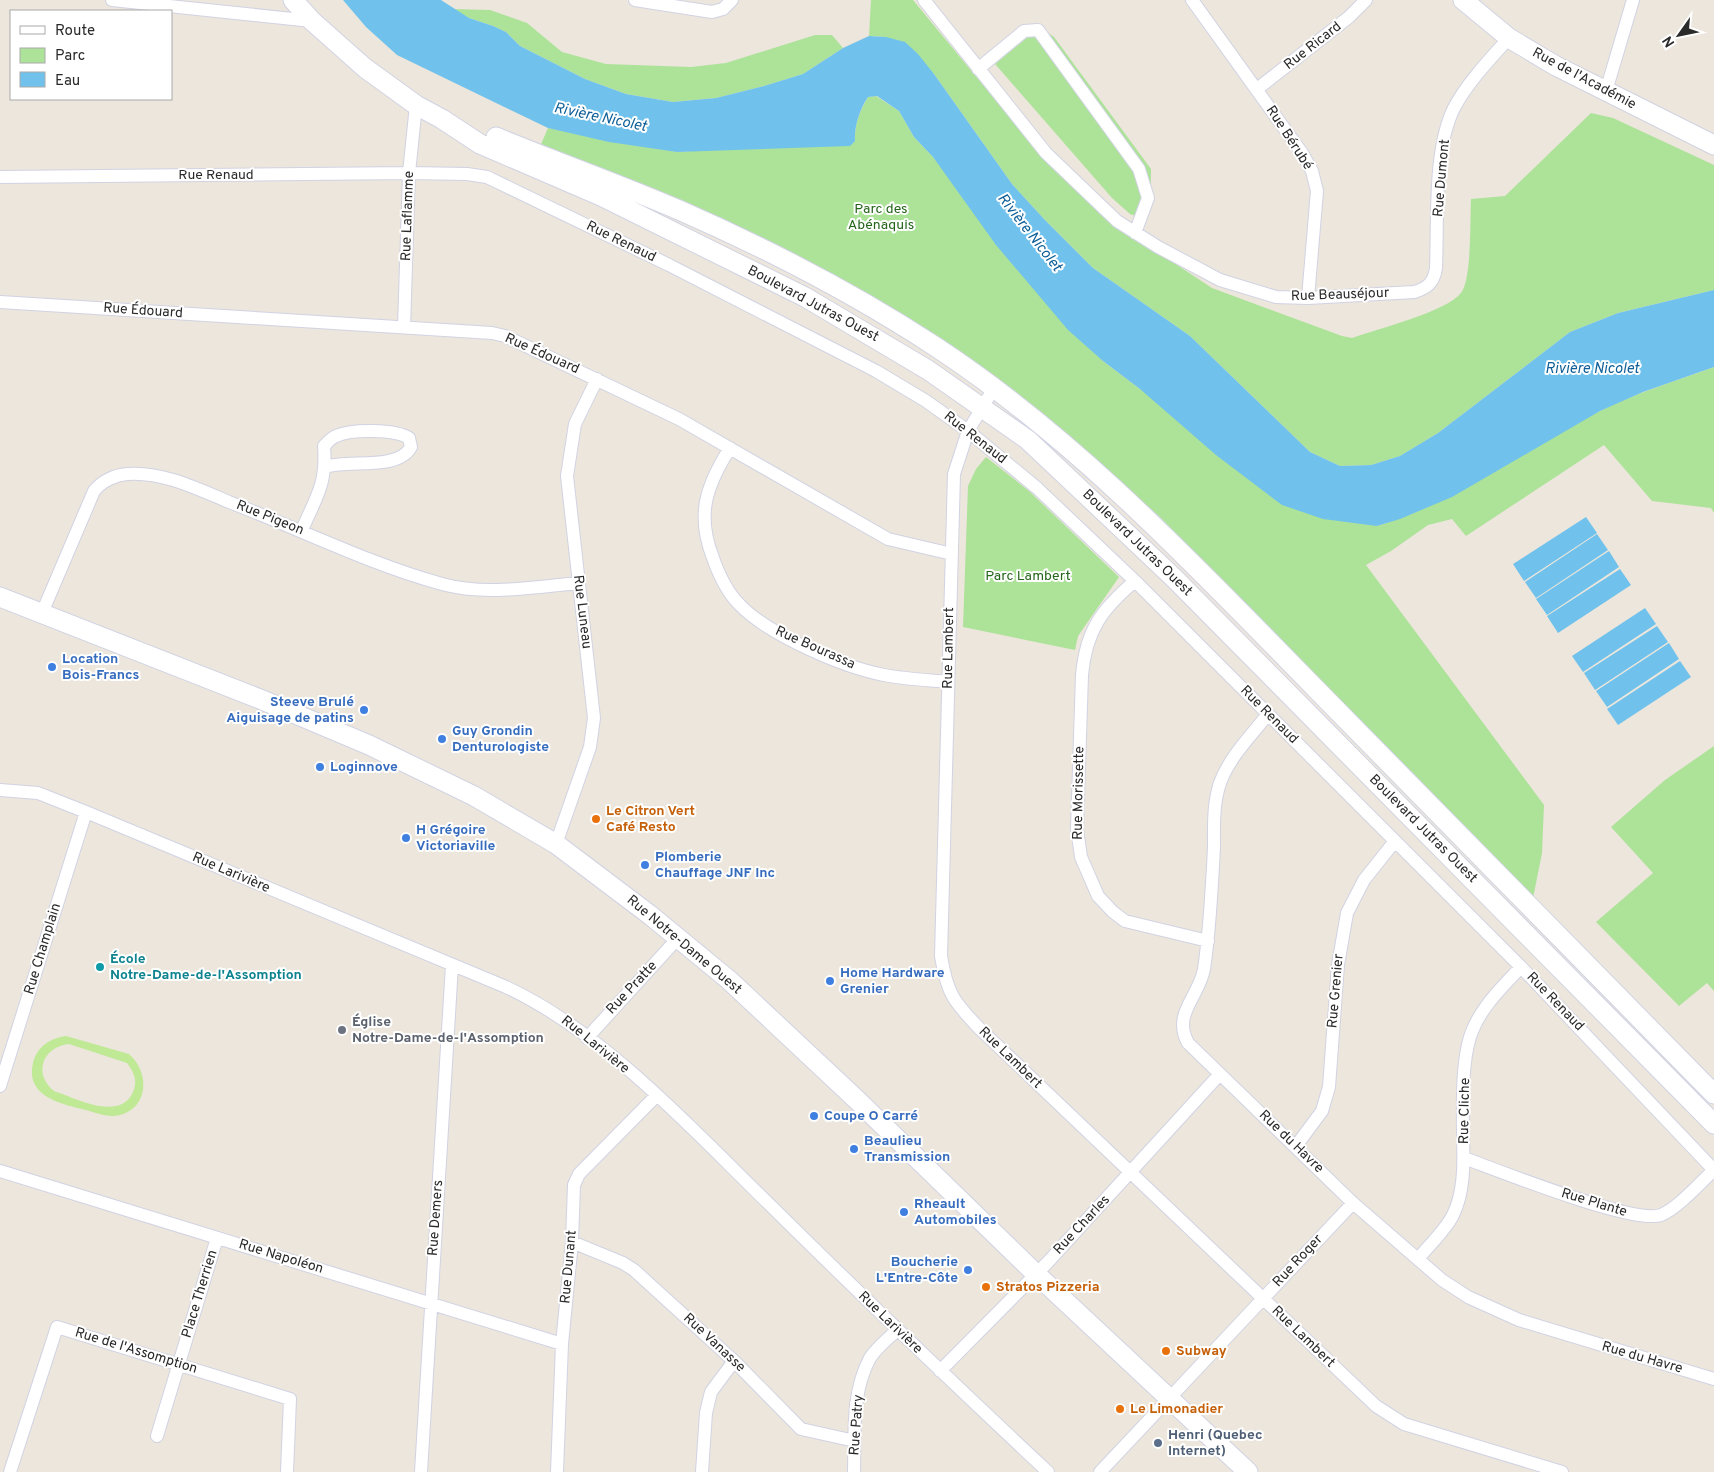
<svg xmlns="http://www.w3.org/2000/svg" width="1714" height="1472" font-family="Overpass,sans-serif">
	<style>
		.green { fill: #ade299 }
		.pitch { fill: #bfe995; fill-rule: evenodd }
		.water { fill: #70c2ec }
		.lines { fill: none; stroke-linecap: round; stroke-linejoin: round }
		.street-casing { stroke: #d1d3e3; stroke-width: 14 }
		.secondary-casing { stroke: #d1d3e3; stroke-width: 21 }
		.street { stroke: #fff; stroke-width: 12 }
		.secondary { stroke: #fff; stroke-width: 19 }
		.shop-dot { fill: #3f7fe0; stroke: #fff; stroke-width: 2 }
		.food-dot { fill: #e8710a; stroke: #fff; stroke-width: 2 }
		.culture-dot { fill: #0f9aa8; stroke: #fff; stroke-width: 2 }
		.worship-dot { fill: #6b7280; stroke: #fff; stroke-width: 2 }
		.service-dot { fill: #5c6f8a; stroke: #fff; stroke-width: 2 }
		.labels { text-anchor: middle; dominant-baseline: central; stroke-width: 4; stroke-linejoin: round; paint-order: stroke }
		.street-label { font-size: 14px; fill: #2a2a2a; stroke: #fff }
		.park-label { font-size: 14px; fill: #25661b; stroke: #fff }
		.shop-label { font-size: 14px; font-weight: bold; fill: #366cbe; stroke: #fff; text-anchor: start }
		.food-label { font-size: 14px; font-weight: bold; fill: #c56008; stroke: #fff; text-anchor: start }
		.culture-label { font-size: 14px; font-weight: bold; fill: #0d838f; stroke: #fff; text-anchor: start }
		.worship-label { font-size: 14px; font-weight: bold; fill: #5b616d; stroke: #fff; text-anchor: start }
		.service-label { font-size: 14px; font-weight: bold; fill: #4e5e75; stroke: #fff; text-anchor: start }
		.water-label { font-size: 15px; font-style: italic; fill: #0f5f98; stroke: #fff }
	</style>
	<rect width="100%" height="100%" fill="#ece6dc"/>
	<!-- green -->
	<path class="green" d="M871,0H913L1043,158L1100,214L1212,288L1342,336L1352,338C1377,329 1446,312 1461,293C1472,279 1470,219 1471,199L1505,196L1591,113L1613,118L1714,165V290L1618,313L1570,332L1438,433L1400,456L1371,465L1340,466L1310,452L1190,336L1093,268L1044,219L1012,184L934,74L886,37L869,36Z
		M451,9L490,10L527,23L562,52L606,64L691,67L726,63L815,35H832L843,48L803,74L764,86L716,98L673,102L626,94L585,79L520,46L506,32L493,26L469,18Z
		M1044,30L1054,37L1151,169C1151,183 1151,208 1141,218L1130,214L1112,198L995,64L1035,31Z
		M876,96L899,111L914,137L933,157L957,188L1103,361L1140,389L1377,526C1459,501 1525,449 1600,411C1636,393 1676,381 1714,367V513L1711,508L1652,501L1604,445L1466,536L1452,519L1428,525L1391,551L1366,565L1544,805L1542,853L1533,898L1159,516L1003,385L902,317L539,149L548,128L677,152L855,141C854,126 860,110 868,97Z
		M986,457L1029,491L1119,577L1078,636L1075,650L963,627L968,486L976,469Z
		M1714,746V991L1707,983L1679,1006L1596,922L1653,873L1611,827L1665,780Z"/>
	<!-- pitch -->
	<path class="pitch" d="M66,1036L129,1054C149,1071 150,1107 120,1115C108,1118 97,1113 86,1110C62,1104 25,1097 33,1063C37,1046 51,1038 66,1036ZM69,1044L127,1063C134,1072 138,1081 133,1092C120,1122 75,1098 54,1091C33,1074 42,1047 69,1044Z"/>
	<!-- water -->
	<path class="water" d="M343,0H441L469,18L493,26L506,32L520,46L585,79L626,94L673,102L716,98L764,86L803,74L843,48L869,36L886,37L905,42L918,54L934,74L1012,184L1044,219L1093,268L1190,336L1310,452L1340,466L1371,465L1400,456L1438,433L1570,332L1618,313L1714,290V367L1643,392L1600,411L1452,497L1400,519L1377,526L1323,519L1282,505L1216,455L1140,389L1103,361L1068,330L996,245L933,157L914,137L899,111L877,96L868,97C860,109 854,126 855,141L850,146L677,152L609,142L548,128L397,55L366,27Z
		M1586,517L1597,533L1524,581L1513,564Z
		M1597,534L1608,550L1536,598L1525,582Z
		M1609,551L1619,567L1547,615L1536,599Z
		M1620,569L1631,585L1558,633L1547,616Z
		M1645,608L1656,624L1583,672L1572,656Z
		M1657,626L1668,642L1595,690L1584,673Z
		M1669,643L1679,659L1607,707L1596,691Z
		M1680,661L1691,677L1618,725L1607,709Z"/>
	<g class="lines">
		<defs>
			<path id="street" d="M112,0L312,21
				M635,0L712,12L723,9L732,0
				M924,0L1046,153L1117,221L1158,247L1220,280L1276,297L1308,298L1414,292C1428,288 1434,282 1436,268C1438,221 1433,150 1454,108C1467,83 1490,59 1509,38
				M1192,0L1302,153L1312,171L1317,191L1308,298
				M978,69L1024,31L1038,30L1139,169L1148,198L1135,233
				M1257,89L1349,17L1366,0
				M1606,91L1633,0
				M0,177L409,173L467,174L487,177L669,265L876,371L926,401L968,431L1037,488L1135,581L1521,967L1714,1170
				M0,302L492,333L505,336L679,419L888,539L952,554
				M404,327L409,173L416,105
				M994,388L968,431L954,474L941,956C947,994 954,1002 980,1029L1376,1406L1404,1424L1562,1472
				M730,448C706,486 696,515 713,558C719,575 726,591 739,604C768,635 843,667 884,675C905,679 927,680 948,682
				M302,530C316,497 327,484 324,446C328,442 331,438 336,436C351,429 395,429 409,438L411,447C398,471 350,459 325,467
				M1135,581C1102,609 1086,630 1082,675L1077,829L1081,857L1098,896L1113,912L1125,921L1208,941
				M42,613L94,491C102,481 115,475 127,474C162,471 198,489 229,502C300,529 369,564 442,584C485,596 534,587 578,583
				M1268,714C1251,736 1230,756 1220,783C1213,804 1214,825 1214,847C1212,888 1210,929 1204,969C1199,997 1172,1014 1188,1043L1353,1203L1442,1280L1468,1297L1519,1320L1714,1379
				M0,790L38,793L86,812L506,987C605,1033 692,1129 770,1205C861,1295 954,1384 1048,1472
				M556,844L590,747L594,718L567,476L575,424L597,379
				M587,1038L678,938
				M0,1086L86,812
				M1296,1146L1322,1111L1329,1087L1338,965L1347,913L1364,880L1395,841
				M1464,1158C1497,1170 1634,1225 1661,1215C1678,1208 1700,1183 1714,1170
				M0,1171L562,1344
				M572,1242L623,1263L634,1270L734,1361L801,1429L855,1441
				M1418,1259C1429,1245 1445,1231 1453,1215C1464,1193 1464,1164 1463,1140C1463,1110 1461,1066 1470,1037C1479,1009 1501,988 1521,967
				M940,1371L1048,1262L1220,1074
				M157,1436L217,1238
				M10,1472L57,1327L290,1399L287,1472
				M421,1472L452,965
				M557,1472L562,1344L572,1242L574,1185L579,1174L657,1095
				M702,1472L706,1413L711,1392L734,1361
				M854,1472C855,1434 851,1393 870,1358C877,1347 888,1339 897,1330
				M1100,1472L1353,1203"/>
			<path id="secondary" d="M293,0L312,21L365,68L416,105L442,119L480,144L601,196L805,297L928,370L1028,440L1174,578L1714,1124
				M1463,0L1509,38L1556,66L1714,145
				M496,137C556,162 619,184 679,210C768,249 855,294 936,347C1079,441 1197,568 1316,689C1449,824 1581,959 1714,1094
				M0,597L260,699L369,745L474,796L556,844L650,915L729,980L857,1100L1036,1274L1248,1472"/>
		</defs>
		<!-- street casing -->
		<use href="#street" class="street-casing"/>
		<!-- secondary casing -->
		<use href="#secondary" class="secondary-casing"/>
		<!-- street -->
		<use href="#street" class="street"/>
		<!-- secondary -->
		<use href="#secondary" class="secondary"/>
	</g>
	<!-- markers -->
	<g class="shop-dot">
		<circle cx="52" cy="667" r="5"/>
		<circle cx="364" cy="710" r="5"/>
		<circle cx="442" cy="739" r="5"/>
		<circle cx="320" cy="767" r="5"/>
		<circle cx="406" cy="838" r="5"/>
		<circle cx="645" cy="865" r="5"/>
		<circle cx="830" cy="981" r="5"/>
		<circle cx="814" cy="1116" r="5"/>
		<circle cx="854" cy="1149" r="5"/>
		<circle cx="904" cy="1212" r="5"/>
		<circle cx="968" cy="1270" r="5"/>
	</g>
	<g class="food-dot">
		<circle cx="596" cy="819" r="5"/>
		<circle cx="986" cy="1287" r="5"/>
		<circle cx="1166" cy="1351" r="5"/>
		<circle cx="1120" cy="1409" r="5"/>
	</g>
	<circle class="culture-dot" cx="100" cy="967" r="5"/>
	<circle class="worship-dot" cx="342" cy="1030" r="5"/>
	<circle class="service-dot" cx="1158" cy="1443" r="5"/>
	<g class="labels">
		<!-- street labels -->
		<g class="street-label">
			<text transform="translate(1313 46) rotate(-38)">Rue Ricard</text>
			<text transform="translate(1584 79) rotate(28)">Rue de l'Académie</text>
			<text transform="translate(1289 138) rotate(57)">Rue Bérubé</text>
			<text x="216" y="175">Rue Renaud</text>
			<text transform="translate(1442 178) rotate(-85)">Rue Dumont</text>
			<text transform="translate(408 216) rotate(-88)">Rue Laflamme</text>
			<text transform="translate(621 242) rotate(26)">Rue Renaud</text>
			<text transform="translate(1340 295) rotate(-2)">Rue Beauséjour</text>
			<text transform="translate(813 304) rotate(28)">Boulevard Jutras Ouest</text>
			<text transform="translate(143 311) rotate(4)">Rue Édouard</text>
			<text transform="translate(542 354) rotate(24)">Rue Édouard</text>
			<text transform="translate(975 438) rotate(38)">Rue Renaud</text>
			<text transform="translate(270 518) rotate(22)">Rue Pigeon</text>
			<text transform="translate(1137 543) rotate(44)">Boulevard Jutras Ouest</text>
			<text transform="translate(582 612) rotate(83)">Rue Luneau</text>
			<text transform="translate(815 648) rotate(24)">Rue Bourassa</text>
			<text transform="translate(949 648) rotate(-89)">Rue Lambert</text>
			<text transform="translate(1269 715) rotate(45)">Rue Renaud</text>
			<text transform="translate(1079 793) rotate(-89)">Rue Morissette</text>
			<text transform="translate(1423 829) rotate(45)">Boulevard Jutras Ouest</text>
			<text transform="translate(231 873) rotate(23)">Rue Larivière</text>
			<text transform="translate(684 945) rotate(40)">Rue Notre-Dame Ouest</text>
			<text transform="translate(43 949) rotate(-73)">Rue Champlain</text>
			<text transform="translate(632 988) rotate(-47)">Rue Pratte</text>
			<text transform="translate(1336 991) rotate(-85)">Rue Grenier</text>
			<text transform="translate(1555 1002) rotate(46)">Rue Renaud</text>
			<text transform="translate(595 1045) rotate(39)">Rue Larivière</text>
			<text transform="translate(1010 1058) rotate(44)">Rue Lambert</text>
			<text transform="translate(1465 1111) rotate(-89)">Rue Cliche</text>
			<text transform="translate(1291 1142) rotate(44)">Rue du Havre</text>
			<text transform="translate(1594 1203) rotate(17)">Rue Plante</text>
			<text transform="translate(436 1218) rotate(-86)">Rue Demers</text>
			<text transform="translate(1082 1225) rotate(-47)">Rue Charles</text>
			<text transform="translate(281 1257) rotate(17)">Rue Napoléon</text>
			<text transform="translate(1298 1261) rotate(-47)">Rue Roger</text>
			<text transform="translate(569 1267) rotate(-85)">Rue Dunant</text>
			<text transform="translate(200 1294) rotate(-73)">Place Therrien</text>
			<text transform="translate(890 1323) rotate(44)">Rue Larivière</text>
			<text transform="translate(1303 1337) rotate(44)">Rue Lambert</text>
			<text transform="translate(714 1343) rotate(43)">Rue Vanasse</text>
			<text transform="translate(136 1351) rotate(17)">Rue de l'Assomption</text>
			<text transform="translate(1642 1358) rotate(16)">Rue du Havre</text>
			<text transform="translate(857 1425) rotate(-86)">Rue Patry</text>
		</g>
		<!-- park labels -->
		<g class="park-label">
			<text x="881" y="209">Parc des<tspan x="881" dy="16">Abénaquis</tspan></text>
			<text x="1028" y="576">Parc Lambert</text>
		</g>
		<!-- shop labels -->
		<g class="shop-label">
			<text x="62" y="659">Location<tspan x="62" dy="16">Bois-Francs</tspan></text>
			<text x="354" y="702" text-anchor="end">Steeve Brulé<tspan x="354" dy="16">Aiguisage de patins</tspan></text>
			<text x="452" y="731">Guy Grondin<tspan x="452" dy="16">Denturologiste</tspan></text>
			<text x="330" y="767">Loginnove</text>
			<text x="416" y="830">H Grégoire<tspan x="416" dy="16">Victoriaville</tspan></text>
			<text x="655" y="857">Plomberie<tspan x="655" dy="16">Chauffage JNF Inc</tspan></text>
			<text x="840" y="973">Home Hardware<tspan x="840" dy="16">Grenier</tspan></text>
			<text x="824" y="1116">Coupe O Carré</text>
			<text x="864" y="1141">Beaulieu<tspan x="864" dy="16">Transmission</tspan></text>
			<text x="914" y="1204">Rheault<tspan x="914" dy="16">Automobiles</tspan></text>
			<text x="958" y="1262" text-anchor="end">Boucherie<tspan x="958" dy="16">L'Entre-Côte</tspan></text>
		</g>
		<!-- food labels -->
		<g class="food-label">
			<text x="606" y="811">Le Citron Vert<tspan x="606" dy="16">Café Resto</tspan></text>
			<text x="996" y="1287">Stratos Pizzeria</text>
			<text x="1176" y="1351">Subway</text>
			<text x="1130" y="1409">Le Limonadier</text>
		</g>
		<!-- culture labels -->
		<g class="culture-label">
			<text x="110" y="959">École<tspan x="110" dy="16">Notre-Dame-de-l'Assomption</tspan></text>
		</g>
		<!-- worship labels -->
		<g class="worship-label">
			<text x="352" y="1022">Église<tspan x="352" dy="16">Notre-Dame-de-l'Assomption</tspan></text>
		</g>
		<!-- service labels -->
		<g class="service-label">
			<text x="1168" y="1435">Henri (Quebec<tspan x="1168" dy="16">Internet)</tspan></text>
		</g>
		<!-- water labels -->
		<g class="water-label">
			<text transform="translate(600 118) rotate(12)">Rivière Nicolet</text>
			<text transform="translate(1029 233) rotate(52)">Rivière Nicolet</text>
			<text x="1592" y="369">Rivière Nicolet</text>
		</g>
	</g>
	<!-- legend -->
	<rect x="10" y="10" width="162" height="90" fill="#ffffff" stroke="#aaaaaa"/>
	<rect x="20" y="26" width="25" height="8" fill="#ffffff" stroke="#aaaaaa"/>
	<text x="55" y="35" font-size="15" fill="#2a2a2a">Route</text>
	<rect x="20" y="48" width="25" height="15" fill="#ade299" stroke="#aaaaaa"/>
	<text x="55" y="60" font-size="15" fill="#2a2a2a">Parc</text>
	<rect x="20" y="72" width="25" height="15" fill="#70c2ec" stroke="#aaaaaa"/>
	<text x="55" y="85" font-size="15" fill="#2a2a2a">Eau</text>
	<!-- north arrow -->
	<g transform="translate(1679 35) rotate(237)" stroke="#ffffff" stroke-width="4" paint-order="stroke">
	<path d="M0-4L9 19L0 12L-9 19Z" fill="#2a2a2a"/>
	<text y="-8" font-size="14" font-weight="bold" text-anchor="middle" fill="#2a2a2a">N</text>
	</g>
</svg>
